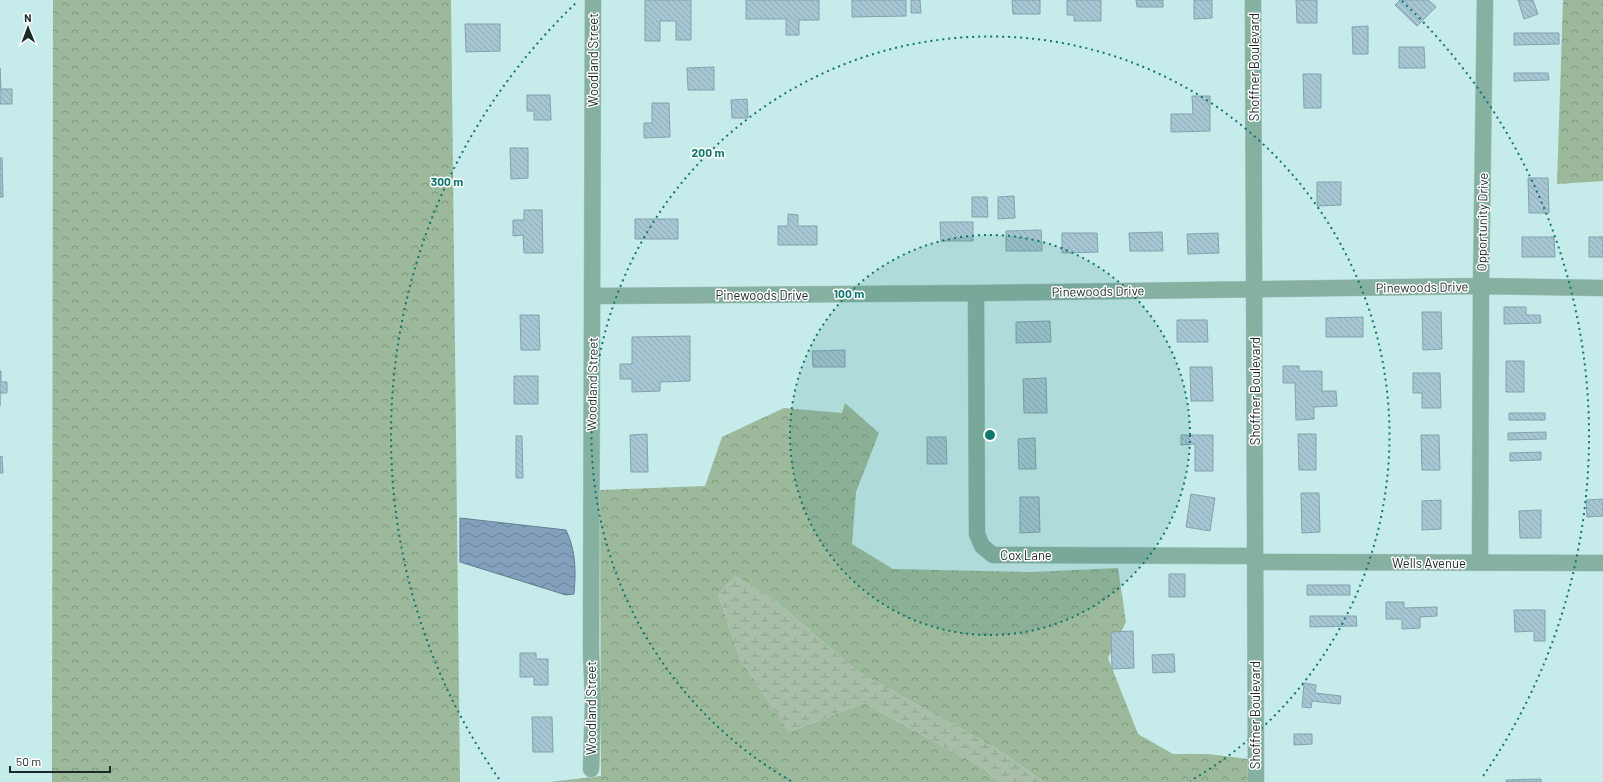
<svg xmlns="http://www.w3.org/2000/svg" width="1603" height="782" font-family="Barlow,sans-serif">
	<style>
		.forest { fill: url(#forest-crowns) }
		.wetland { fill: url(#wetland-marsh) }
		.water { fill: url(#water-waves); stroke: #647d90 }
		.building { fill: url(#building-back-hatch); stroke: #82a2ae }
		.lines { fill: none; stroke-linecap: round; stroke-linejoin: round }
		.minor-casing { stroke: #a6c8c7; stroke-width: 17 }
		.minor { stroke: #86b0a0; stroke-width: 16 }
		.ring { fill: none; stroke: #0f766e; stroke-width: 2; stroke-dasharray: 2 4 }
		.labels { text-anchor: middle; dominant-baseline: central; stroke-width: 3; stroke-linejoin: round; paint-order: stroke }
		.street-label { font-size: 13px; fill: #1b2a29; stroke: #fff }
		.centre { fill: #0f766e; stroke: #fff; stroke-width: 2 }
		.ring-label { font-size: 12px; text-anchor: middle; font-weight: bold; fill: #0f766e; stroke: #fff; stroke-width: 3; stroke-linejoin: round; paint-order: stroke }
	</style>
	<defs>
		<pattern id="forest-crowns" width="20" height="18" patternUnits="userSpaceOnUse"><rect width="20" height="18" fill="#9cb99b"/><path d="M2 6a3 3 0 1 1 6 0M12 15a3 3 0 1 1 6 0" fill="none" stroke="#7e977e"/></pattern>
		<pattern id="wetland-marsh" width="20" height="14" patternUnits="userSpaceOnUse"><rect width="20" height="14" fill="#a9bea8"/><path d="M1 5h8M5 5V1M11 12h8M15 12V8" fill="none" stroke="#91a391"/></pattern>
		<pattern id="water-waves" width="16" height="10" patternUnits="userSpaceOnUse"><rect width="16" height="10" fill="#83a0bc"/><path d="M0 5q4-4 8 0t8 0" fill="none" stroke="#6a8399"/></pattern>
		<pattern id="building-back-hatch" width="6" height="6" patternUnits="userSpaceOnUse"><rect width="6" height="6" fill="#a5c6d2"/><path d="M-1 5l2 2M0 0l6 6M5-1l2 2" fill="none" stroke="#8daab4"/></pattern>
	</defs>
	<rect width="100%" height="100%" fill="#c5ebea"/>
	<!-- forest -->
	<path class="forest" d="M53,0H451L460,782H52Z
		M1563,0H1603V181L1557,184Z
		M845,403L879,433L856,492L852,544L893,569L1032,572L1118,568L1126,622L1108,658L1138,734L1173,754H1208L1248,759V782H1044L997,749L858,672L772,598L718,594L740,659L789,732L864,703L985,769L998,782H549L601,776L600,490L705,486L722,437L784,408L842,413Z"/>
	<!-- wetland -->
	<path class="wetland" d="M735,575L772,598L858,672L997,749L1044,782H998L985,769L864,703L789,732L740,659L718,594Z"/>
	<!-- water -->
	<path class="water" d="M460,518L566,530C576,551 576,571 574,594L566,595L460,562Z"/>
	<!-- building -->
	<path class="building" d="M645,0H691V40H676V21H660V41H645Z
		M746,0H819V20H799V35H786V19H746Z
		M852,0H906V16L852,17Z
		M911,0H920L921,13H911Z
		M1012,0H1040V14H1013Z
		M1067,0H1101V21H1074V15H1067Z
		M1136,0H1163V7H1137Z
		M1194,0H1212V18L1194,19Z
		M1296,0H1317V23H1297Z
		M1400,0H1428L1436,7L1417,26L1395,5Z
		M1518,0H1533L1538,14L1524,19Z
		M465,24H500V51L466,52Z
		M1368,26V54H1353L1352,27Z
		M1514,33H1559V44L1514,45Z
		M1399,47H1424L1425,68H1399Z
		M714,67V90H688L687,68Z
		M0,68L1,89H12V104H0Z
		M1514,73H1548L1549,80L1514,81Z
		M1303,74H1321V108H1304Z
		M527,95H550L551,120H534V111H527Z
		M1192,96H1210V131L1171,132V114H1193Z
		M747,99L748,118H732L731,100Z
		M652,103H669L670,137L644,138V123H652Z
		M510,148H528V178L511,179Z
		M0,158H2L3,197H0Z
		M1528,178H1548L1549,213H1529Z
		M1317,182H1341V205L1317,206Z
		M1014,196L1015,218L998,219V197Z
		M972,197H987L988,217H972Z
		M524,210H542L543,253H524L523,235L513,236V220H524Z
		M788,214L798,215V226H817V245H778V226H788Z
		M635,219H678V239H635Z
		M940,222H973V241H941Z
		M1041,230L1042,251H1006V231Z
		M1162,232L1163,251H1130L1129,233Z
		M1062,233H1097L1098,252L1062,253Z
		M1218,233L1219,253L1188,254L1187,234Z
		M1522,237H1554L1555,257H1522Z
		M1589,237H1603V257H1589Z
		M1504,307H1526V315H1540L1541,323L1504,324Z
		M1422,312H1441L1442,349L1423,350Z
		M520,315H539L540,350H521Z
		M1363,317V337H1326V318Z
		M1177,320H1207L1208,342H1177Z
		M1050,321L1051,342L1016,343V322Z
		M690,336V381L660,382V391L632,392V379H620V364H632V337Z
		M845,350V367H813L812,351Z
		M1506,361H1524V392H1506Z
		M1283,366H1299V371H1322V391H1336L1337,406L1314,407V419L1296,420L1295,383H1283Z
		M1190,367H1212L1213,401H1191Z
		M0,371H1V382H7V393H0V406Z
		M1413,373H1440L1441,408H1422V393H1413Z
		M514,376H538V404H514Z
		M1046,378L1047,413H1024L1023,379Z
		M1509,413H1545V420H1509Z
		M1546,432V439L1508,440V433Z
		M647,434L648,472H631L630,435Z
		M1298,434H1316V470H1299Z
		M1181,435H1213V471H1195V444L1181,445Z
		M1421,435H1439L1440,470H1422Z
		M516,436H522L523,478H516Z
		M927,437H946L947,464H927Z
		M1035,438L1036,469H1019L1018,439Z
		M1541,452V460L1510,461V453Z
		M2,456L3,473H0V457Z
		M1301,493H1319L1320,532L1302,533Z
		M1191,494L1215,498L1210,531L1186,527Z
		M1020,497H1039L1040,532L1020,533Z
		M1603,499V516L1587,517L1586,500Z
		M1441,500V529L1422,530V501Z
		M1541,510V538H1520L1519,511Z
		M1169,574H1185V597H1169Z
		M1307,585H1350V595H1307Z
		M1386,602H1404V608L1437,607V616L1420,617V628L1402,629V619H1386Z
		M1514,610H1545V641H1534V631L1515,632Z
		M1310,616H1356L1357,626L1310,627Z
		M1133,631L1134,668L1112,669L1111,632Z
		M520,653H536V659H548V685H534V677H520Z
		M1174,654L1175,672L1153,673L1152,655Z
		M1304,683L1316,685L1315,693L1341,696L1340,704L1312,701L1311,708L1302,707Z
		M532,717H552L553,752H533Z
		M1294,734H1312V744L1294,745Z
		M1541,779V782H1506V780Z"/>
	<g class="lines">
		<defs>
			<path id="minor" d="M1253,0L1256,782
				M976,293L977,534L982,546L993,555L1255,556
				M593,296L976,293L1481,286L1603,288
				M1255,562L1603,563
				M1480,563L1481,286L1485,0
				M591,769L593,703L591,652L593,0"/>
		</defs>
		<!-- minor casing -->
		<use href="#minor" class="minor-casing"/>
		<!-- minor -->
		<use href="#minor" class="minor"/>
	</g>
	<!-- distance rings -->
	<circle cx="990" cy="435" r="200" fill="#0f766e" fill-opacity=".12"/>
	<g class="ring">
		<circle cx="990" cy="435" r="200"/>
		<path d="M791 781A399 399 0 1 1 1190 781"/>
		<path d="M499 779A599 599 0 0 1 578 1M1402 1A599 599 0 0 1 1481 779"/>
	</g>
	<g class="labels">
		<!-- street labels -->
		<g class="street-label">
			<text transform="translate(593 60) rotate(-90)">Woodland Street</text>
			<text transform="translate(1254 67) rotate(-90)">Shoffner Boulevard</text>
			<text transform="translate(1482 222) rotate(-89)">Opportunity Drive</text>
			<text transform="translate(1422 287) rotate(-1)">Pinewoods Drive</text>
			<text transform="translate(1098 291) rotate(-1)">Pinewoods Drive</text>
			<text x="762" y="295">Pinewoods Drive</text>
			<text transform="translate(592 384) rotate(-89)">Woodland Street</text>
			<text transform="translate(1255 391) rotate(-90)">Shoffner Boulevard</text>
			<text x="1026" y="555">Cox Lane</text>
			<text x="1429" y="563">Wells Avenue</text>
			<text transform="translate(591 708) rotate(-90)">Woodland Street</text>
			<text transform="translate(1255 715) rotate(-90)">Shoffner Boulevard</text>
		</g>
	</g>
	<circle cx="990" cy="435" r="6" class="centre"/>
	<g class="ring-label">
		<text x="708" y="157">200 m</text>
		<text x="447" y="186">300 m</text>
		<text x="849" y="298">100 m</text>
	</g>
	<!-- north arrow -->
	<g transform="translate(28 28) rotate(359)" stroke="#ffffff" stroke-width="3" paint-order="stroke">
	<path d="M0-3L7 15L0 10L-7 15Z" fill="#1b2a29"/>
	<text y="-6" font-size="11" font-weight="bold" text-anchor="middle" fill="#1b2a29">N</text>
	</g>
	<!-- scale -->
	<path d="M10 766v6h100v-6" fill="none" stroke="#1b2a29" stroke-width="2"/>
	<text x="16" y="766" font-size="12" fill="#1b2a29" stroke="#ffffff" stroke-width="3" paint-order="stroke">50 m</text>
</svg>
